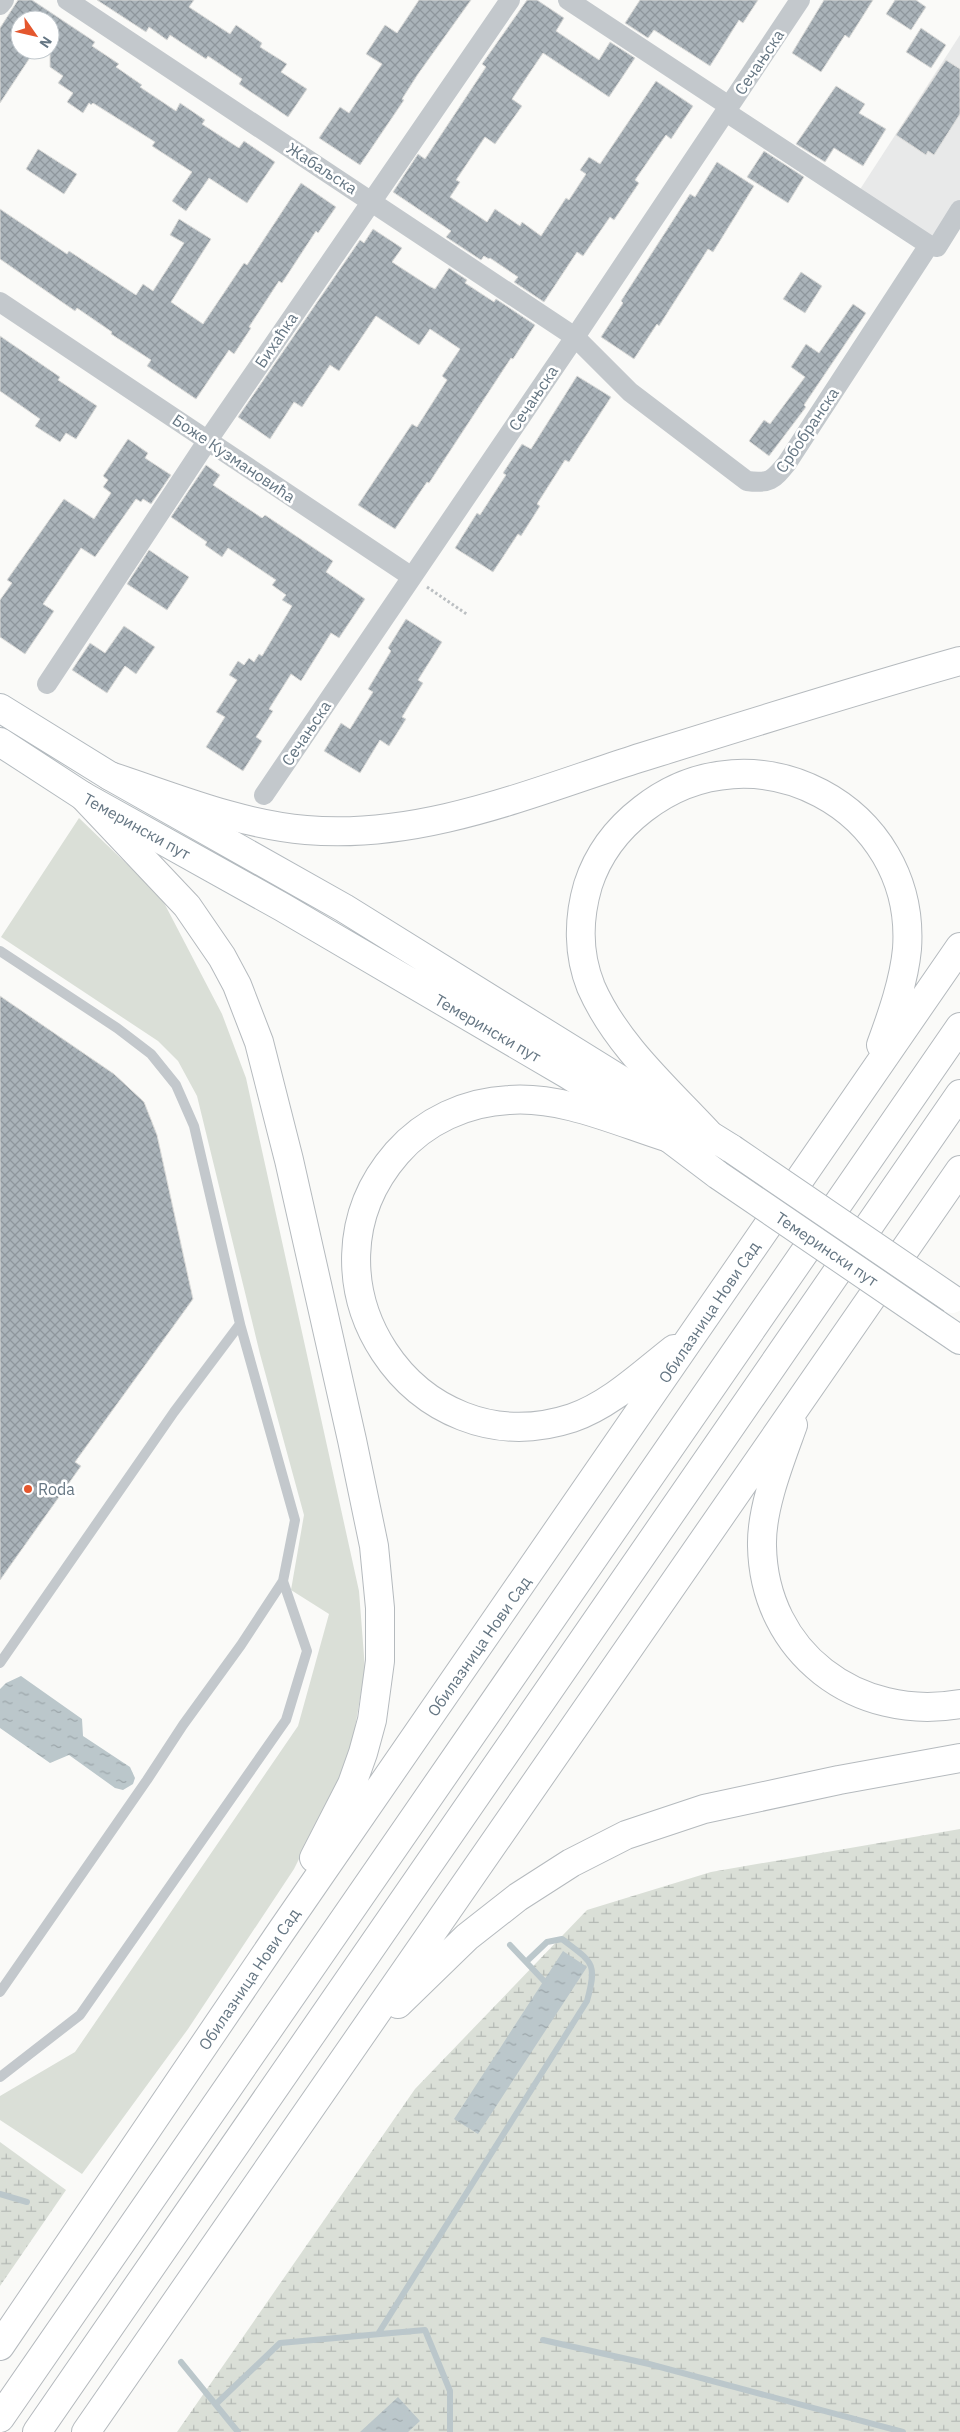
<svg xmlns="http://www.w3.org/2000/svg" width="960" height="2432" font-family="'IBM Plex Sans',sans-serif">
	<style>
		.built { fill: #e8e9e9 }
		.green { fill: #dadfd7 }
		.wetland { fill: url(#wetland-marsh) }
		.water { fill: url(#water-ripples) }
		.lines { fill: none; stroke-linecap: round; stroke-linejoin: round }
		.stream { stroke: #bbc7cb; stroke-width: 6 }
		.building { fill: url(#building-cross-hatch); stroke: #dcdcda }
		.secondary-casing { stroke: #b3babf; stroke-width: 30 }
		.primary-casing { stroke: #b5babe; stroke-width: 30 }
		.highway-casing { stroke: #b4b9bd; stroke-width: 30 }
		.path { stroke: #bbbfc2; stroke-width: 3; stroke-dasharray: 2.5 2.5; stroke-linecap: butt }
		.lane { stroke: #c3c8cc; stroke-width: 10 }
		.street { stroke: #c3c8cc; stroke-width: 20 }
		.secondary { stroke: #fff; stroke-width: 28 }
		.primary { stroke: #fff; stroke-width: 28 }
		.highway { stroke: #fff; stroke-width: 28 }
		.secondary-bridge-casing { stroke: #b3babf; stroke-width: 30; stroke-linecap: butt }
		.secondary-bridge { stroke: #fff; stroke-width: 28 }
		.poi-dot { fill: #e4572e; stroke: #fff; stroke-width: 2 }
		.labels { text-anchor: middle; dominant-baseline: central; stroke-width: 5; stroke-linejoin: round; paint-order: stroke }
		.street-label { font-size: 16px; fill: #657683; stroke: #fff }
		.poi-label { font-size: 16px; fill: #657683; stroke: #fff; text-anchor: start }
	</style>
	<defs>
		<pattern id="wetland-marsh" width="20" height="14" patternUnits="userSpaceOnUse" patternTransform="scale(1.25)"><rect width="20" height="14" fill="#dadfd7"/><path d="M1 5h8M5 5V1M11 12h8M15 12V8" fill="none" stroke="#b4b9b4"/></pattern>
		<pattern id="water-ripples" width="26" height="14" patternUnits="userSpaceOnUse" patternTransform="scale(1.25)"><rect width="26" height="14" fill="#bbc7cb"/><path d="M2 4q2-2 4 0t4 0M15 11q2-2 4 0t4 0" fill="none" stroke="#9ca6aa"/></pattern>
		<pattern id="building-cross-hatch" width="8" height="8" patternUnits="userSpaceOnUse" patternTransform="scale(1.25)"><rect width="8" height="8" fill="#aab3b9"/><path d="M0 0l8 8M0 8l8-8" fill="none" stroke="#8e969c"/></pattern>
	</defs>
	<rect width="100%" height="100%" fill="#fafaf8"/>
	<!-- built -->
	<path class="built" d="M960,35V200L932,243L857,194Z"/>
	<!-- green -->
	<path class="green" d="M79,818L161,897L222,1014L246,1078L359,1591L365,1669L350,1757L294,1869L188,2029L82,2174L0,2120V2096L75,2052L298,1726L329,1614L291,1590L304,1515L260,1354L197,1096L178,1061L158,1041L1,937Z"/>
	<!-- wetland -->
	<path class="wetland" d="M960,1829V2432H177L415,2089L587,1910L711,1872Z
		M0,2142L66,2190L0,2286Z"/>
	<!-- water -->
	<path class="water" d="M21,1676L82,1719L83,1736L130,1767L135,1778L133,1784L123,1790L115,1788L69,1755L50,1763L0,1728V1689L6,1683Z
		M563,1951L587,1967L478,2134L454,2119Z
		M398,2397L420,2421L408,2432H360Z"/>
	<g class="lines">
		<!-- stream -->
		<path class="stream" d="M510,1945L544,1981
			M0,2194L27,2202
			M378,2334L587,2001C598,1962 592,1962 562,1939L547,1942L526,1962
			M543,2340L649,2364L903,2432
			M181,2362L238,2432
			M216,2404L280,2343L425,2330L450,2391V2432"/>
	</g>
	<!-- building -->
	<path class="building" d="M18,0H32L95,42L92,46L119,64L116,67L142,85L140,87L176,111L180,103L205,120L202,124L239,148L244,141L275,162L247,203L209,178L186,211L172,201L192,172L152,146L155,142L93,103L91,105L89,103L83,113L67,102L73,93L58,83L63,76L50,67V20H20V50H35L0,103V28Z
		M97,0H194L189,7L230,34L236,25L262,43L260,47L287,64L281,72L307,89L288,117L239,84L242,79L208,56L206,59L170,35L167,40L149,27L146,32Z
		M419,0H471L418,74L402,99L404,100L360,165L319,138L340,107L349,113L382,64L366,54L385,25L397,33Z
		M527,0H537L564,18L556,31L599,60L610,42L635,58L609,97L543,53L512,99L522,106L495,144L485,137L456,180L460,182L450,197L487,222L495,209L520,226L522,222L541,236L566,198L569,200L586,174L580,170L589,157L600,164L656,81L693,106L671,139L666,135L635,180L639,183L614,220L610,217L583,256L577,252L544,302L514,282L518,277L490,258L489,259L484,256L481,260L446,237L451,231L393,192L418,154L425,159L486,67L482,64Z
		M640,0H758L743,23L739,20L710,66L654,30L648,38L625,23Z
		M824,0H873L849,38L845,35L821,72L792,53Z
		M895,0H916L926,7L911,30L886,14Z
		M921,28L946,45L931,68L906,52Z
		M946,60L960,69V114L934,155L928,151L926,155L896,135Z
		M836,86L865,104L859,113L886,129L863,166L834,148L825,162L796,144Z
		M38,149L77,174L64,194L26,169Z
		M764,151L804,177L788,203L747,177Z
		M717,162L754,186L713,252L708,249L659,326L657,324L634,359L601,337L623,303L621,301L690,194L695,197Z
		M301,183L336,207L318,233L316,231L282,283L279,281L249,327L251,328L234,354L229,350L196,399L147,366L151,360L111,334L112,332L77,308L75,311L0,259V209L67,254L69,251L136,295L143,284L153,291L184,243L170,235L179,219L211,239L171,302L203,324L244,263L247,265Z
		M373,229L402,248L392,262L429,286L435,289L449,268L467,280L465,283L494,302L496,299L535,325L513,359L511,358L429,483L427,482L395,529L358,505L412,424L417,427L447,380L442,376L460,349L430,329L419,345L376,316L339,371L330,365L302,407L294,402L270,439L238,417L360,240L364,243Z
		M801,272L822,286L805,313L783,299Z
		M853,304L866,313L804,405L806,407L769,456L749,441L764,420L770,424L805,377L791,367L806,344L819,353Z
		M0,336L60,377L58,380L97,406L76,439L66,433L60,442L35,426L40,419L0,391Z
		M577,376L611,397L569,462L565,460L537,504L540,506L521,536L518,534L493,572L455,548L477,513L480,515L506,475L503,473L522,444L531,449Z
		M128,439L148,453L145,458L171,475L151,504L143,499L141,502L136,499L95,557L81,548L43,604L54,611L25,654L0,637V600L12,583L7,580L64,499L94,519L111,493L103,487L108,480L103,476Z
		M206,465L220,475L213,485L262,518L265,515L333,561L326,572L365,599L339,638L331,633L301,681L291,674L269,709L273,711L256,737L262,741L243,771L206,747L225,717L216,712L237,680L229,675L238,661L244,665L249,658L254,662L259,654L262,656L292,606L282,600L286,595L272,585L276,580L228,548L222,557L205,545L207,542L171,517Z
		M149,550L189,577L167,610L127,584Z
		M406,619L442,642L418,680L423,683L402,717L406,719L389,746L380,740L360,773L324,751L341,723L350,729L373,692L368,689L391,651L388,648Z
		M124,626L155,647L136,674L125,666L107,693L72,670L90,643L105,653Z
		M0,996L114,1074L144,1102L157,1135L193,1299L75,1462L81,1466L0,1580Z"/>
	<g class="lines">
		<defs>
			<path id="secondary" d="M0,708L110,776L344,908L732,1149
				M0,742L83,796L282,907L567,1074L669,1138L718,1175
				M935,1323L960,1340"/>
			<path id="primary" d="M110,776C174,797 238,824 306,830C419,840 528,794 633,760C742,726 850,692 960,661
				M83,796L187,906L222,957L237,985L259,1042L289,1160L352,1440L374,1546L380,1608V1661L372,1720L363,1753L352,1784L314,1858
				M707,1132C666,1088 616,1044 591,987C578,955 578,919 588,885C598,854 617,829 643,809C754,722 917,807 907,949C904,981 892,1015 881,1045
				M669,1138C618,1122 563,1096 509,1100C466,1102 425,1121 397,1153C288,1278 414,1470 572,1418C610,1405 642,1374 674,1349
				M793,1425C780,1461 761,1508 762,1546C764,1653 857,1722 960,1704
				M398,2004L467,1937L518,1897L571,1863L626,1835L704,1809L839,1780L960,1758
				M0,2346L280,1933L960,947
				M86,2432L960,1170"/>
			<path id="highway" d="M0,2418L960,1027
				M37,2432L960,1094"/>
		</defs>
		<!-- secondary casing -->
		<use href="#secondary" class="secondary-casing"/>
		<!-- primary casing -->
		<use href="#primary" class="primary-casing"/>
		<!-- highway casing -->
		<use href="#highway" class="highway-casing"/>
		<!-- path -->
		<path class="path" d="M427,587L468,615"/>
		<!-- lane -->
		<path class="lane" d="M0,951L117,1028L151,1054L176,1085L194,1126L240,1324L174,1412L0,1663
			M0,1992L147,1780L183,1725L241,1645L283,1581L295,1520L240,1324
			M0,2077L80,2015L286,1720L307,1651L283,1581"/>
		<!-- street -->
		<path class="street" d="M67,0L575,337L630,392L747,481C770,484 773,480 787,463L929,245
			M568,0L729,106
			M0,5L4,0
			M726,112L929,245L937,247L960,210
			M0,302L412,577
			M47,684L208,440L510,0
			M264,795L575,337L800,0"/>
		<!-- secondary -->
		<use href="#secondary" class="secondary"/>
		<!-- primary -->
		<use href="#primary" class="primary"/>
		<!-- highway -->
		<use href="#highway" class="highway"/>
		<defs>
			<path id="secondary-bridge" d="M732,1149L952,1299
				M718,1175L935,1323"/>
		</defs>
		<!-- secondary-bridge casing -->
		<use href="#secondary-bridge" class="secondary-bridge-casing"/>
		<!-- secondary-bridge -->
		<use href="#secondary-bridge" class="secondary-bridge"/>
	</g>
	<!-- markers -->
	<circle class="poi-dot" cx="28" cy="1489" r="5"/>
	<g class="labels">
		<!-- street labels -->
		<g class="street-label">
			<text transform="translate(759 62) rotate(-56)">Сечањска</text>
			<text transform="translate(322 168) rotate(33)">Жабаљска</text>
			<text transform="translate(276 340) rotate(-56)">Бихаћка</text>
			<text transform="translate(533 398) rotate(-56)">Сечањска</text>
			<text transform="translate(807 430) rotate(-56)">Србобранска</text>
			<text transform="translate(234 458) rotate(34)">Боже Кузмановића</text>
			<text transform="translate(306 733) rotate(-56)">Сечањска</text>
			<text transform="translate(137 826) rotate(29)">Темерински пут</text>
			<text transform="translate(488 1028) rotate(30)">Темерински пут</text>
			<text transform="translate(827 1249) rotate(34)">Темерински пут</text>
			<text transform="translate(709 1312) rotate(-56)">Обилазница Нови Сад</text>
			<text transform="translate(479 1646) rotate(-55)">Обилазница Нови Сад</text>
			<text transform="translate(249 1979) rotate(-56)">Обилазница Нови Сад</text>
		</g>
		<!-- poi labels -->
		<g class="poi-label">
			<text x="38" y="1489">Roda</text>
		</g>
	</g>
	<!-- north arrow -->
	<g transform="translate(35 35) rotate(124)"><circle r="24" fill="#ffffff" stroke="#c1c8cd"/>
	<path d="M0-4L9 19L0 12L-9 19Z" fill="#e4572e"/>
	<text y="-8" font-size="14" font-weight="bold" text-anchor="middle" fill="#657683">N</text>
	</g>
</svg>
